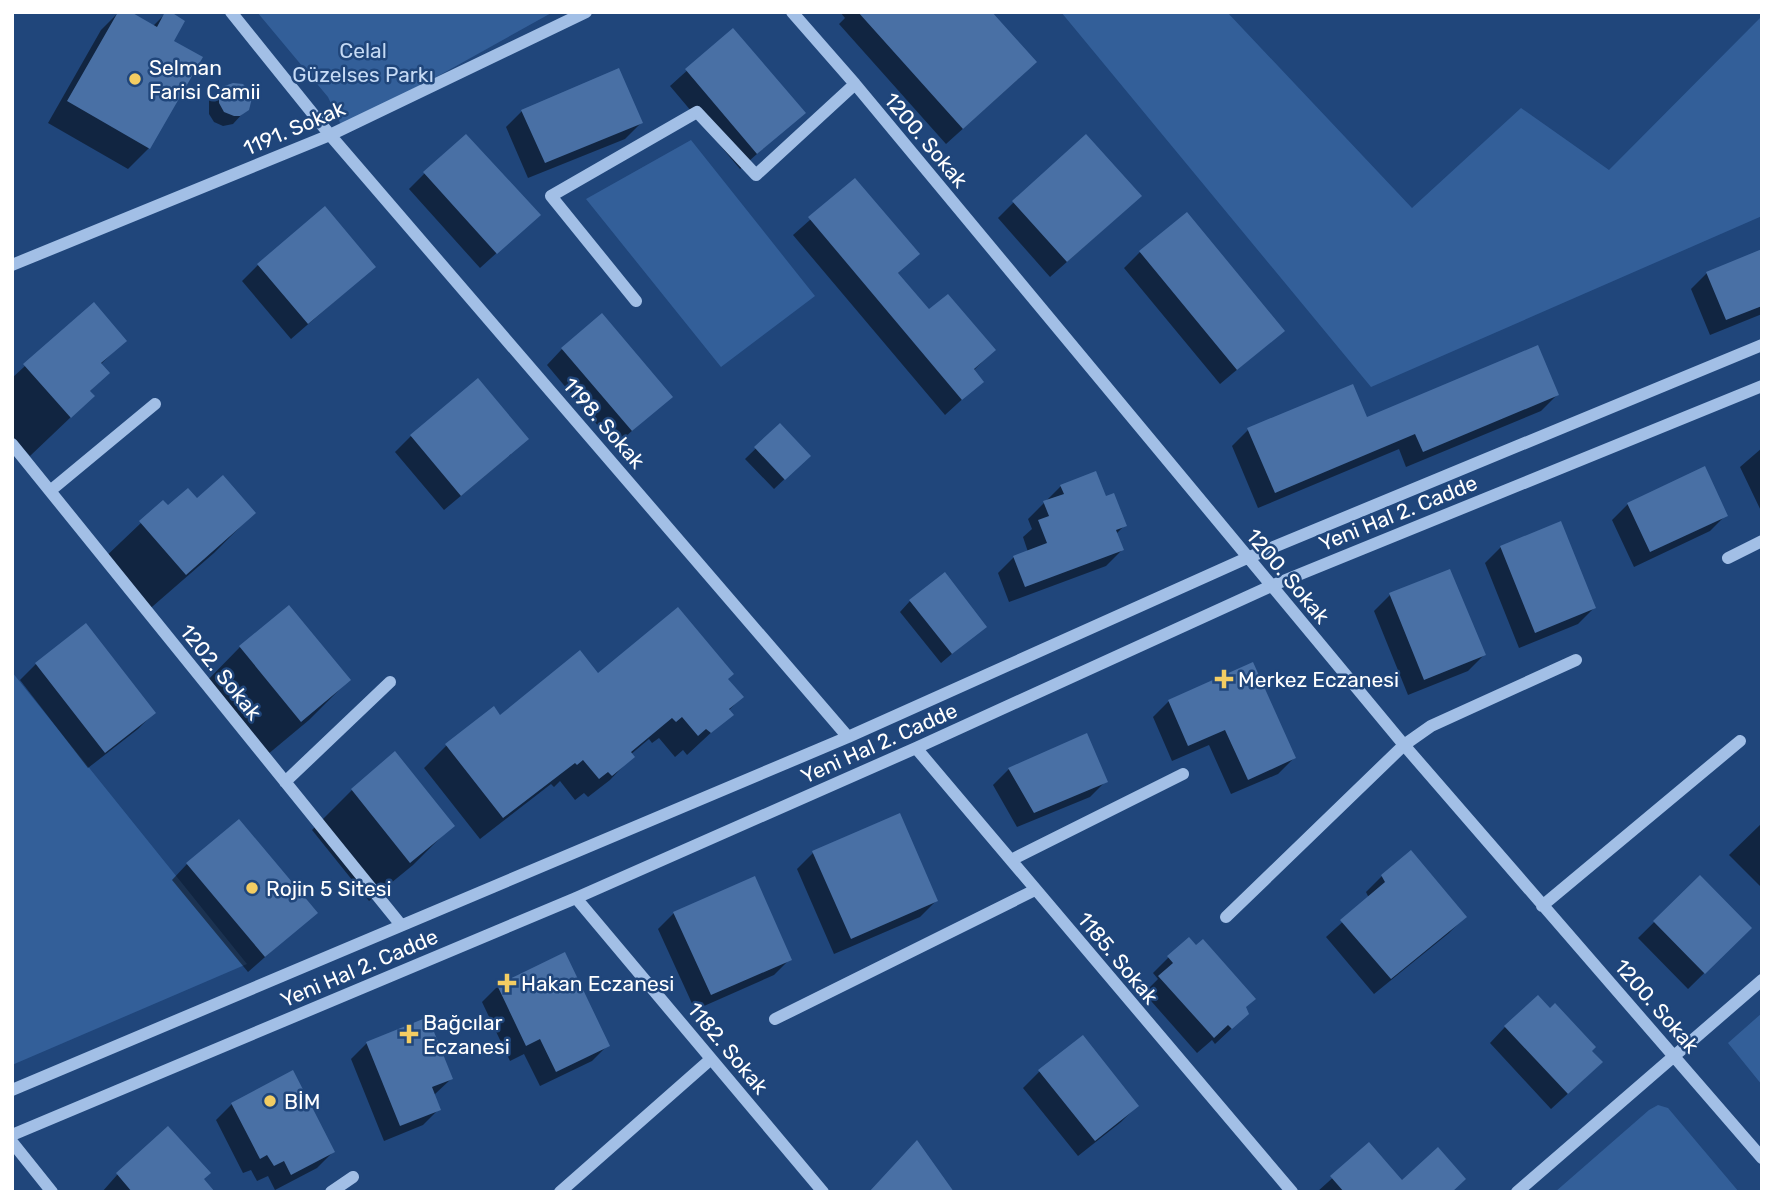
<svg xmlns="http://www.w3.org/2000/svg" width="1774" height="1204" font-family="Rubik,sans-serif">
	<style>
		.green { fill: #335f99 }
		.shadow { fill: #0007 }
		.building { fill: #4970a5 }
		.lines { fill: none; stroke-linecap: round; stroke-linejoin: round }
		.minor { stroke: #a2bfe6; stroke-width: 12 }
		.poi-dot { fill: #f3cd63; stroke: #20467b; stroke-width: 2.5 }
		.labels { text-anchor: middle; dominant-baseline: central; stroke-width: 5; stroke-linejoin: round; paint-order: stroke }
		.park-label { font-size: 21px; fill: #c5daf5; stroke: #20467b }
		.poi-label { font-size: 21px; fill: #fff; stroke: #20467b; text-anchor: start }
		.street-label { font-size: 21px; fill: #fff; stroke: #20467b }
	</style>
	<rect width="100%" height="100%" fill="#20467b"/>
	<!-- green -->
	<path class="green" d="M257,12H553L343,129L328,97Z
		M1061,12H1227L1412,208L1521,108L1609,170L1762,16V216L1371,387Z
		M691,140L815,296L721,367L586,199Z
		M12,672L247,964L12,1065Z
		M1762,1013V1085L1728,1043Z
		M1658,1105L1668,1108L1739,1192H1555L1649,1110Z"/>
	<!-- shadow -->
	<path class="shadow" d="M119,12L152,27L167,12L172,41L149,148L128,169L48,123L101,30Z
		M840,12H989L1019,78L946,144L839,24L845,18Z
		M732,30L803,113L740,169L670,86Z
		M220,90L244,112L233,124L223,126L214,122L209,114V100Z
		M522,111L641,123L625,139L528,178L506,127Z
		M425,173L522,230L480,268L409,189Z
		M855,180L918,254L897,274L929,311L994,350L973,371L981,382L945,415L793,235Z
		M1014,202L1123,212L1050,277L998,218Z
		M1762,250V314L1710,335L1691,289L1707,273Z
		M1140,252L1283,331L1220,384L1124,268Z
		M258,265L374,267L291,339L242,281Z
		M125,340L100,365L108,373L89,392L93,396L30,456L12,436V378L25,366Z
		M562,349L670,397L615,446L547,365Z
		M1557,395L1541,411L1406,467L1399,449L1258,508L1232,446L1248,430L1366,419Z
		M780,425L809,456L774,489L745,459Z
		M411,436L511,454L444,510L395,452Z
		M1762,448V513L1740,467Z
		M1061,486L1105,498L1125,525L1116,534L1122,550L1106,566L1009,602L998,573L1014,557L1028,552L1023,537L1032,529L1028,519Z
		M197,500L254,513L214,553L145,613L100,562L163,502L168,507Z
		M1628,504L1726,515L1710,531L1634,567L1612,520Z
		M1501,547L1594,608L1578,624L1519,648L1485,563Z
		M1449,571L1484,655L1468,671L1408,695L1374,611L1390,595Z
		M910,601L985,626L941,663L900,612Z
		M86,625L154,713L138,729L88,768L20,680L36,664Z
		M240,647L349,680L309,720L261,760L201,687Z
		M598,675L726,679L742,697L728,711L731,714L687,755L683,750L675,757L659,738L652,743L649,739L630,755L632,757L610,780L588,797L584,793L575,800L560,781L554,787L551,784L480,839L424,768L446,746L500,717Z
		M1169,701L1294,758L1278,774L1231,794L1209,745L1172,761L1153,717Z
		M1086,735L1106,781L1090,797L1017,827L993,785L1009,769Z
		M352,790L453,825L413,865L369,901L312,830Z
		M1762,823V888L1729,855Z
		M813,853L936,901L920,917L834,954L797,869Z
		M187,864L315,913L248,972L172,880Z
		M1382,876L1465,917L1449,933L1374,994L1326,937L1369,898L1366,892Z
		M1699,878L1750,928L1688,989L1638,938Z
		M674,913L790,959L774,975L695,1010L658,929Z
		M1169,957L1244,1007L1247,1014L1215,1044L1212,1040L1197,1053L1144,993L1158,979L1153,973Z
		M498,986L608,1045L592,1061L540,1086L524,1054L510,1061L482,1002Z
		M1505,1027L1590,1051L1585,1078L1551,1109L1490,1043Z
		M1082,1037L1137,1106L1121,1122L1078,1156L1023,1088L1039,1072Z
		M367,1043L451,1079L434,1095L439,1109L423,1125L384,1141L351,1059Z
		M232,1104L333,1152L317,1168L275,1190L268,1176L257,1181L251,1170L243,1173L216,1120Z
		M168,1129L202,1179L208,1192H102L117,1175Z
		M1369,1145L1401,1182L1451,1192H1317Z"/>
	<!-- building -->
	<path class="building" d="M118,12H131L157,27L165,12H171L185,21L174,41L203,57L150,149L67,101Z
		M858,12H992L1037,62L963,129Z
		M733,28L806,113L757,154L685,69Z
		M619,68L643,123L545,163L521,110Z
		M233,83L243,84L251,93L252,98L249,110L240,116H234L224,112L219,103V88Z
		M466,134L541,215L497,254L423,172Z
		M1086,134L1142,196L1067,262L1012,201Z
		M855,178L920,254L898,273L929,309L948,294L996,350L974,369L984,382L962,400L808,217Z
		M325,206L376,267L308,324L257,264Z
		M1187,212L1285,331L1237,370L1139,251Z
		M1762,249V306L1726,320L1706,272Z
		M94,302L127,341L101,363L110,373L90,391L95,396L71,418L23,364Z
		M602,313L673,397L632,431L561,348Z
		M1538,345L1559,395L1423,452L1415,434L1275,493L1247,428L1353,384L1367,417Z
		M478,378L529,439L461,496L410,435Z
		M780,423L811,456L785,480L754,447Z
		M1705,466L1728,516L1650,552L1627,503Z
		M1096,471L1106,496L1114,493L1127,526L1116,530L1124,550L1025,587L1013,556L1047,543L1038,520L1049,516L1043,501L1064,494L1060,485Z
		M223,475L256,513L186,575L139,521L163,500L168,505L188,488L197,498Z
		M1561,521L1596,608L1535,633L1500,546Z
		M1450,569L1486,655L1424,680L1389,593Z
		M945,572L987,627L952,654L909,600Z
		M289,605L351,680L301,722L239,646Z
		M678,607L734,674L728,679L744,697L729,709L734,715L711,733L706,729L698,736L682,717L676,722L672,718L631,752L635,757L612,776L608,772L599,779L583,760L577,765L575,763L503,818L445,744L494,706L500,715L580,650L598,673Z
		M86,623L156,713L105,753L35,663Z
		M1253,662L1296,758L1248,780L1225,730L1188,746L1168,700Z
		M1087,733L1108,782L1034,813L1008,768Z
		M395,751L455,826L410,863L351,789Z
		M900,813L938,901L851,939L812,851Z
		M239,819L318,913L265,957L186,863Z
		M1411,850L1467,917L1391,979L1340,920L1385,882L1381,875Z
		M1700,875L1752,928L1705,974L1653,921Z
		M755,876L792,960L711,995L673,912Z
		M1189,937L1196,945L1203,939L1256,999L1246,1007L1249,1014L1232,1029L1228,1025L1214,1038L1158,976L1173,963L1167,956Z
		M565,952L610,1046L556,1072L540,1039L526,1046L497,985Z
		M1538,995L1550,1008L1555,1003L1596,1047L1592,1051L1603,1062L1568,1094L1504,1026Z
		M428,1017L453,1079L432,1087L441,1110L400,1126L366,1042Z
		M1083,1035L1139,1106L1095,1141L1038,1070Z
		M293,1070L335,1152L291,1175L284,1161L274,1166L267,1155L260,1159L231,1103Z
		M168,1126L211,1173L204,1179L215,1192H132L116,1173Z
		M917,1140L954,1192H869Z
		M1369,1142L1402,1180L1438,1147L1466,1179L1452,1192H1344L1330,1176Z"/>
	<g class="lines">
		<!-- minor -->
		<path class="minor" d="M231,12L330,135L848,737
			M792,12L855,84L1404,745L1762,1158
			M12,265L330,135L586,12
			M636,301L551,196L697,112L756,175L855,84
			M12,444L401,925
			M50,491L155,404
			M1728,558L1762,541
			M916,748L1292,1192
			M285,782L390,682
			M1011,860L1183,774
			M576,898L823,1192
			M1542,906L1740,741
			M1226,917L1404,745L1431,726L1576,660
			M775,1019L1035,890
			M12,1090L848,737L1247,558L1762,345
			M12,1135L576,898L916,748L1271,586L1762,386
			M12,1142L52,1192
			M331,1192L353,1177
			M560,1192L711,1059
			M1517,1192L1762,980"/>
	</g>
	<!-- markers -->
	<g class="poi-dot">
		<circle cx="135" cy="79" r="7"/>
		<path d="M1220.5 668.5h7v7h7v7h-7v7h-7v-7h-7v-7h7z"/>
		<circle cx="252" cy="888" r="7"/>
		<path d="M503.5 972.5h7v7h7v7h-7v7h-7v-7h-7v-7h7z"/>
		<path d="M405.5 1023.5h7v7h7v7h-7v7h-7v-7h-7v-7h7z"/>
		<circle cx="270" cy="1101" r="7"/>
	</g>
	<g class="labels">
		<!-- park labels -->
		<g class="park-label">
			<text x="363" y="50">Celal<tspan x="363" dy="24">Güzelses Parkı</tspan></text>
		</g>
		<!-- poi labels -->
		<g class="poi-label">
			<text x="149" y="67">Selman<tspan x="149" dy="24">Farisi Camii</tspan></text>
			<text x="1238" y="679">Merkez Eczanesi</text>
			<text x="266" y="888">Rojin 5 Sitesi</text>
			<text x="521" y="983">Hakan Eczanesi</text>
			<text x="423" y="1022">Bağcılar<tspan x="423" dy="24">Eczanesi</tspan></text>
			<text x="284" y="1101">BİM</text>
		</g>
		<!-- street labels -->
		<g class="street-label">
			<text transform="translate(294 128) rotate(-23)">1191. Sokak</text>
			<text transform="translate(926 140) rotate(50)">1200. Sokak</text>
			<text transform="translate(604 423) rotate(49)">1198. Sokak</text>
			<text transform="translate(1398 513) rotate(-22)">Yeni Hal 2. Cadde</text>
			<text transform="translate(1288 576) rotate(50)">1200. Sokak</text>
			<text transform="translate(221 672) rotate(51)">1202. Sokak</text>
			<text transform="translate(879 743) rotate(-24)">Yeni Hal 2. Cadde</text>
			<text transform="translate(1118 958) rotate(50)">1185. Sokak</text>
			<text transform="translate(359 968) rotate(-23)">Yeni Hal 2. Cadde</text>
			<text transform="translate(1657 1006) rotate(49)">1200. Sokak</text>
			<text transform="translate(728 1048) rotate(50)">1182. Sokak</text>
		</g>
	</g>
	<!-- border -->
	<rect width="1774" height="1204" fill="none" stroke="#ffffff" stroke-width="28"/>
</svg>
